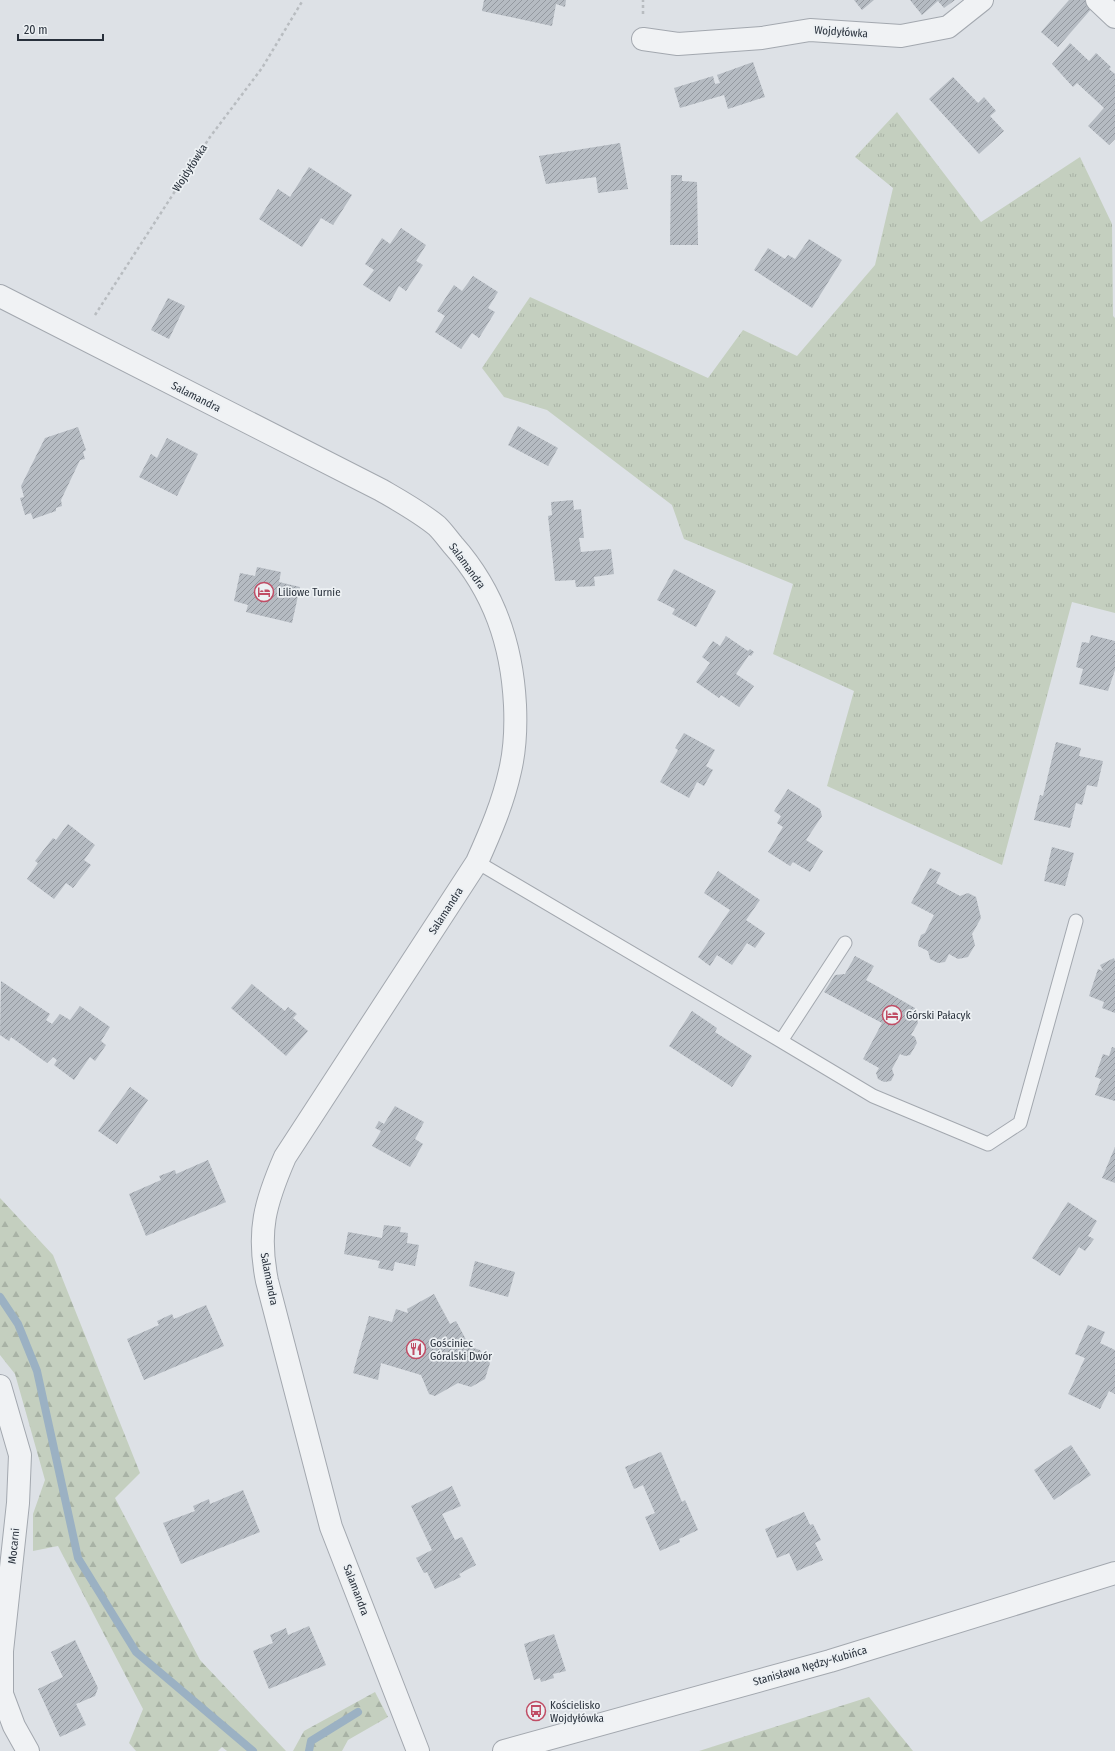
<svg xmlns="http://www.w3.org/2000/svg" width="1115" height="1751" font-family="'Fira Sans Condensed',sans-serif">
	<style>
		.grass { fill: url(#grass-tufts) }
		.forest { fill: url(#forest-firs) }
		.lines { fill: none; stroke-linecap: round; stroke-linejoin: round }
		.stream { stroke: #9bb1c3; stroke-width: 8 }
		.building { fill: url(#building-hatch) }
		.service-casing { stroke: #a3a8af; stroke-width: 15 }
		.minor-casing { stroke: #a3a8af; stroke-width: 24 }
		.tertiary-casing { stroke: #a3a8af; stroke-width: 24 }
		.path { stroke: #b8bcc0; stroke-width: 2.5; stroke-dasharray: 3 3; stroke-linecap: butt }
		.service { stroke: #f0f2f4; stroke-width: 13 }
		.minor { stroke: #f0f2f4; stroke-width: 22 }
		.tertiary { stroke: #f0f2f4; stroke-width: 22 }
		.labels { text-anchor: middle; dominant-baseline: central; stroke-width: 3.5; stroke-linejoin: round; paint-order: stroke }
		.street-label { font-size: 11px; fill: #28303b; stroke: #ecf0f3 }
		.poi-label { font-size: 11px; fill: #28303b; stroke: #ecf0f3; text-anchor: start }
	</style>
	<defs>
		<pattern id="grass-tufts" width="24" height="20" patternUnits="userSpaceOnUse"><rect width="24" height="20" fill="#c4cfbf"/><path d="M3 7l-1-3M5 7V3M7 7l1-3M15 17l-1-3M17 17v-4M19 17l1-3" fill="none" stroke="#a8b2a5"/></pattern>
		<pattern id="forest-firs" width="22" height="20" patternUnits="userSpaceOnUse"><rect width="22" height="20" fill="#c4cfbf"/><path d="M5 1l3.5 6h-7zM16 11l3.5 6h-7z" fill="#a8b2a5"/></pattern>
		<pattern id="building-hatch" width="6" height="6" patternUnits="userSpaceOnUse"><rect width="6" height="6" fill="#b5bbc2"/><path d="M-1 1l2-2M0 6l6-6M5 7l2-2" fill="none" stroke="#93989f"/></pattern>
	</defs>
	<rect width="100%" height="100%" fill="#dde1e6"/>
	<!-- grass -->
	<path class="grass" d="M897,112L981,222L1080,157L1112,224L1113,316L1115,318V613L1072,602L1002,865L827,786L854,691L773,654L793,584L684,539L672,505L547,410L504,397L482,368L530,297L708,378L743,330L797,356L875,265L893,188L855,157Z"/>
	<!-- forest -->
	<path class="forest" d="M0,1198L53,1255L140,1473L115,1498L200,1660L286,1751H227L222,1747L218,1751H136L129,1743L143,1709L58,1546L33,1551V1514L45,1480L15,1374L0,1355Z
		M375,1692L388,1717L348,1740L342,1751H293L304,1731Z
		M869,1697L913,1751H699Z"/>
	<g class="lines">
		<!-- stream -->
		<path class="stream" d="M0,1297L18,1324L37,1371L78,1558L136,1652L253,1751
			M309,1751L311,1741L358,1712"/>
	</g>
	<!-- building -->
	<path class="building" d="M484,0H566L565,7L556,4L552,26L482,11Z
		M854,0H874L862,10Z
		M910,0H955L944,8L938,1L922,15Z
		M1069,0H1085L1093,7L1058,47L1041,32Z
		M1070,43L1089,61L1096,53L1111,67L1109,69L1115,74V139L1109,145L1088,126L1104,108L1077,83L1073,87L1052,64Z
		M753,62L765,97L728,109L724,95L680,108L674,88L713,76L715,84L720,83L717,75Z
		M953,77L978,103L984,97L996,111L990,116L1004,131L979,154L929,99Z
		M620,143L628,189L598,193L596,177L546,184L539,156Z
		M309,167L352,195L333,225L321,218L302,247L259,219L278,189L290,197Z
		M671,175H682V181L697,182L698,245H670Z
		M401,228L426,245L416,261L423,265L406,291L399,286L390,302L363,285L374,270L365,264L382,238L390,244Z
		M809,239L842,260L812,308L754,270L768,248L785,259L788,255L795,259Z
		M473,276L498,292L488,308L495,312L479,338L472,333L461,349L435,332L445,316L437,311L454,285L462,291Z
		M168,298L185,306L169,339L151,330Z
		M518,426L558,448L548,466L508,445Z
		M78,427L86,450L83,452L85,459L80,460L61,500L62,506L56,508V511L33,519L31,513L25,515L20,498L24,497L21,486L45,438Z
		M167,438L198,454L177,496L139,477L151,454L157,458Z
		M573,500L574,510L581,509L584,538H579L581,552L611,549L614,574L594,577L595,586L576,587L575,580L555,581L548,516L552,515L551,502Z
		M257,567L281,572L279,582L300,587L292,623L246,612L248,605L234,601L240,573L255,576Z
		M674,569L716,591L696,627L672,614L675,609L657,600Z
		M1091,635L1115,641V670L1108,691L1079,684L1083,669L1076,667L1082,642L1089,643Z
		M726,636L748,651L750,649L754,652L751,656L749,655L736,674L754,686L739,707L721,695L719,698L696,682L710,663L702,657L713,641L720,646Z
		M684,733L715,750L706,766L713,770L704,786L697,782L689,798L660,782L678,750L675,748Z
		M1056,742L1081,748L1079,756L1103,761L1097,787L1087,785L1082,805L1076,803L1070,828L1034,820L1040,795L1043,796Z
		M788,789L820,809L822,816L806,840L823,851L810,872L793,862L790,866L768,852L783,827L777,823L781,816L774,811Z
		M68,824L95,845L84,860L91,865L73,888L66,883L54,899L27,879L38,863L35,861L53,838L56,840Z
		M1052,847L1074,853L1065,886L1044,881Z
		M930,868L941,873L936,883L960,896L968,893L976,897L981,918L972,934L975,945L968,957L958,959L949,954L945,962L938,963L930,959L928,951L918,946V943L921,935L925,933L934,915L911,903Z
		M718,871L760,900L746,920L765,933L755,948L747,943L732,965L717,955L710,966L698,957L730,910L704,893Z
		M855,956L874,966L866,980L915,1008L918,1023L911,1035L915,1037L917,1043L910,1055L905,1056L900,1054L892,1069L894,1075L891,1081L884,1082L878,1079L876,1073L879,1068L863,1059L882,1023L824,992L835,975L845,974Z
		M1114,958L1115,961V1013L1102,1008L1104,1002L1089,996L1098,969L1103,971L1100,965Z
		M1,981L50,1014L46,1020L52,1024L60,1014L70,1020L80,1006L110,1027L101,1041L106,1045L95,1061L90,1057L74,1080L54,1065L57,1060L53,1057L47,1063L11,1037L9,1041L0,1035Z
		M252,984L285,1011L288,1007L297,1014L293,1018L308,1031L286,1056L231,1008Z
		M692,1011L717,1028L715,1032L752,1056L732,1087L669,1046Z
		M1112,1047L1115,1048V1101L1095,1095L1101,1079L1095,1077L1103,1054L1109,1056Z
		M130,1087L148,1100L117,1144L98,1131Z
		M395,1106L424,1122L415,1139L423,1144L410,1167L372,1146L381,1131L375,1128L379,1121L384,1124Z
		M1115,1147V1183L1102,1178Z
		M208,1160L226,1202L146,1236L129,1194L161,1180L159,1176L175,1170L176,1174Z
		M1068,1202L1097,1221L1088,1236L1094,1239L1085,1251L1079,1247L1060,1276L1032,1258Z
		M384,1225L401,1227L400,1232L408,1233L407,1243L419,1245L415,1266L395,1262L393,1271L378,1268L380,1261L344,1254L348,1232L382,1238Z
		M475,1261L515,1272L508,1297L469,1286Z
		M434,1294L450,1324L456,1321L470,1347L480,1350L490,1363L485,1379L471,1387L458,1383L435,1396L429,1394L421,1375L381,1363L378,1380L353,1373L369,1316L392,1322L396,1309L408,1313L407,1309Z
		M206,1305L224,1346L144,1380L127,1339L159,1325L157,1321L172,1314L174,1319Z
		M1088,1325L1105,1332L1100,1343L1115,1350V1394L1109,1391L1100,1409L1068,1394L1085,1358L1075,1354Z
		M1071,1445L1091,1475L1054,1500L1034,1470Z
		M661,1452L682,1502L685,1500L698,1530L679,1539L680,1542L660,1551L645,1517L655,1513L643,1485L634,1489L625,1467Z
		M452,1486L461,1506L442,1514L455,1540L462,1537L476,1565L459,1574L461,1577L435,1589L427,1572L424,1573L416,1558L432,1550L411,1506Z
		M243,1490L260,1532L181,1564L163,1523L195,1511L193,1506L209,1499L210,1504Z
		M804,1512L810,1525L813,1524L821,1540L815,1543L823,1560L797,1571L789,1553L777,1558L765,1529Z
		M309,1626L326,1665L269,1689L253,1651L273,1643L270,1635L286,1628L288,1635Z
		M554,1634L566,1671L553,1674L554,1678L541,1682L540,1678L534,1680L524,1644Z
		M75,1640L98,1688L95,1696L76,1704L86,1725L60,1737L38,1689L63,1677L51,1652Z"/>
	<g class="lines">
		<defs>
			<path id="service" d="M477,862L781,1041L845,943
				M781,1041L873,1096L988,1144L1020,1123L1076,921"/>
			<path id="minor" d="M1097,0L1115,17
				M643,39L678,44L762,38L810,30L901,36L948,27L982,0
				M0,1386L20,1455L18,1503L2,1651V1694L14,1726L28,1751"/>
			<path id="tertiary" d="M0,296L381,490C400,501 420,512 437,526C443,532 448,539 453,545C494,591 512,644 515,705C516,727 515,750 510,771C503,803 490,833 477,862L285,1157C265,1203 257,1231 267,1281L331,1527L418,1751
				M504,1751L830,1661L1115,1573"/>
		</defs>
		<!-- service casing -->
		<use href="#service" class="service-casing"/>
		<!-- minor casing -->
		<use href="#minor" class="minor-casing"/>
		<!-- tertiary casing -->
		<use href="#tertiary" class="tertiary-casing"/>
		<!-- path -->
		<path class="path" d="M643,14V0
			M95,315L210,137L262,68L303,0"/>
		<!-- service -->
		<use href="#service" class="service"/>
		<!-- minor -->
		<use href="#minor" class="minor"/>
		<!-- tertiary -->
		<use href="#tertiary" class="tertiary"/>
	</g>
	<!-- icons -->
	<defs>
		<symbol id="hotel-ring" viewBox="-11 -11 22 22"><circle r="9.5" fill="#ecf0f3" stroke="#c04d65" stroke-width="1.5"/><path d="M-6-4.5h1.5V1H6V5H4.5V3h-9V5H-6ZM-4 0a1.8 1.8 0 1 1 3.6 0ZM.5 0V-2.5h3Q6-2.5 6 0Z" fill="#c04d65"/></symbol>
		<symbol id="restaurant-ring" viewBox="-11 -11 22 22"><circle r="9.5" fill="#ecf0f3" stroke="#c04d65" stroke-width="1.5"/><path d="M-5-6h1v4h1v-4h1v4h1v-4h1v5L-1.5 .5V6h-2V.5L-5-1ZM5-6V6H3V1.5H1.5Q1.5-4 5-6Z" fill="#c04d65"/></symbol>
		<symbol id="bus-ring" viewBox="-11 -11 22 22"><circle r="9.5" fill="#ecf0f3" stroke="#c04d65" stroke-width="1.5"/><path d="M-5-6H5V4H4V6H2V4H-2V6H-4V4H-5ZM-3.5-4V0h7V-4ZM-3.5 1.2v1.5H-2V1.2ZM2 1.2v1.5H3.5V1.2Z" fill="#c04d65"/></symbol>
	</defs>
	<g fill-rule="evenodd">
		<use href="#hotel-ring" x="253" y="581" width="22" height="22"/>
		<use href="#hotel-ring" x="881" y="1004" width="22" height="22"/>
		<use href="#restaurant-ring" x="405" y="1338" width="22" height="22"/>
		<use href="#bus-ring" x="525" y="1700" width="22" height="22"/>
	</g>
	<g class="labels">
		<!-- street labels -->
		<g class="street-label">
			<text transform="translate(841 32) rotate(4)">Wojdyłówka</text>
			<text transform="translate(190 168) rotate(-57)">Wojdyłówka</text>
			<text transform="translate(196 397) rotate(27)">Salamandra</text>
			<text transform="translate(467 566) rotate(54)">Salamandra</text>
			<text transform="translate(446 911) rotate(-57)">Salamandra</text>
			<text transform="translate(269 1279) rotate(79)">Salamandra</text>
			<text transform="translate(14 1546) rotate(-84)">Mocarni</text>
			<text transform="translate(356 1590) rotate(69)">Salamandra</text>
			<text transform="translate(810 1666) rotate(-16)">Stanisława Nędzy-Kubińca</text>
		</g>
		<!-- poi labels -->
		<g class="poi-label">
			<text x="278" y="592">Liliowe Turnie</text>
			<text x="906" y="1015">Górski Pałacyk</text>
			<text x="430" y="1343">Gościniec<tspan x="430" dy="13">Góralski Dwór</tspan></text>
			<text x="550" y="1705">Kościelisko<tspan x="550" dy="13">Wojdyłówka</tspan></text>
		</g>
	</g>
	<!-- scale -->
	<path d="M18 34v6h85v-6" fill="none" stroke="#28303b" stroke-width="2"/>
	<text x="24" y="34" font-size="12" fill="#28303b" stroke="#ecf0f3" stroke-width="3" paint-order="stroke">20 m</text>
</svg>
